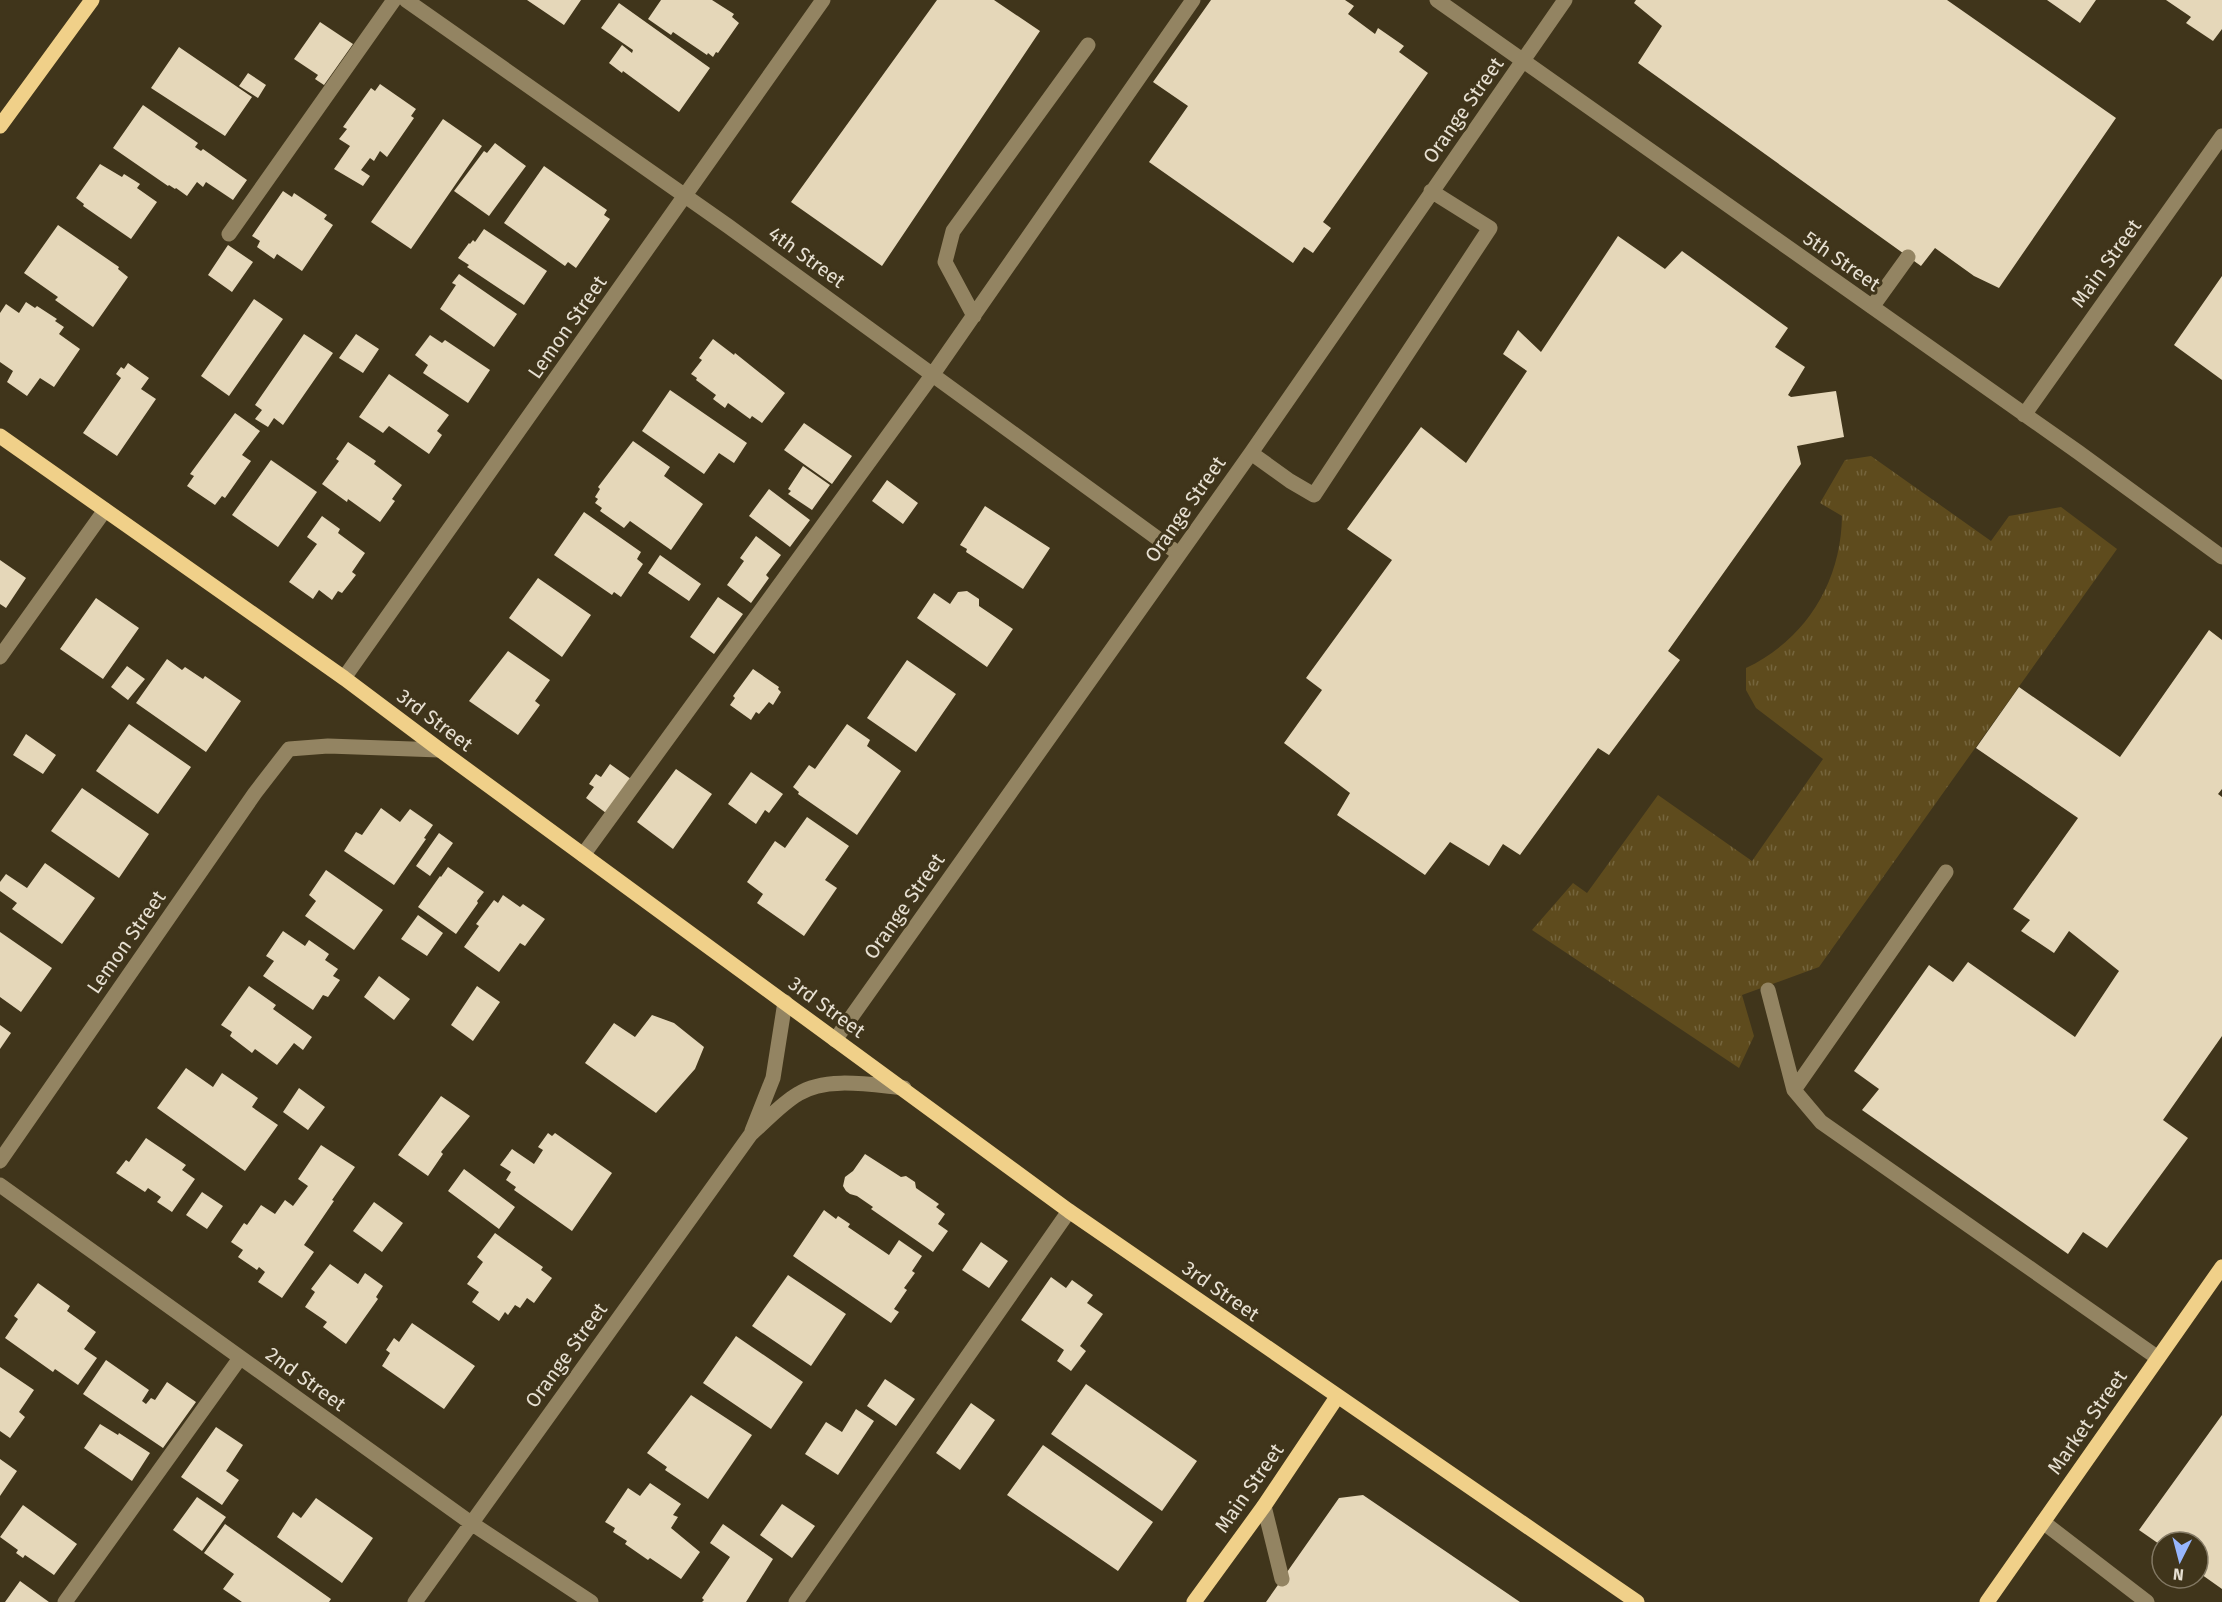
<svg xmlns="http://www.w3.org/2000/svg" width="2222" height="1602" font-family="'Fira Sans',sans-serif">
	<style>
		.grass { fill: url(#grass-tufts) }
		.building { fill: #e5d7b9 }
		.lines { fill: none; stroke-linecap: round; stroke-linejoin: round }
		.minor { stroke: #938462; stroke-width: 15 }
		.major { stroke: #f0d089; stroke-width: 15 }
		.labels { text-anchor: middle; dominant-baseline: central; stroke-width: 6; stroke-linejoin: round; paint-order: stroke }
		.street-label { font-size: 20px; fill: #e7e0d2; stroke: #40351b }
	</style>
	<defs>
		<pattern id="grass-tufts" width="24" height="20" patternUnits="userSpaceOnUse" patternTransform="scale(1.5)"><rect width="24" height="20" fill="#5e4b1d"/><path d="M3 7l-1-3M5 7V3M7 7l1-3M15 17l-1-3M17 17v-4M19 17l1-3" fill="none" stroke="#75653d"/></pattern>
	</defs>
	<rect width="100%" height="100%" fill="#40351b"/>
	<!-- grass -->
	<path class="grass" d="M1871,456L1991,541L2009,516L2061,507L2117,549L1819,967L1742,995L1754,1036L1739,1068L1532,930L1573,883L1587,893L1658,795L1752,861L1823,759L1756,708L1746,690V668C1806,639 1841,583 1842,516L1820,503L1845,460Z"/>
	<!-- building -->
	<path class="building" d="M527,0H581L564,25Z
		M661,0H712L734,14L732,17L739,23L718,53L716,52L713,57L708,53L707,55L673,32L671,35L648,19Z
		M937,0H994L1040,31L882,266L791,202Z
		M1211,0H1345L1354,6L1348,14L1375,34L1378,28L1404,46L1399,52L1428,73L1323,222L1331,228L1313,253L1304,247L1293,263L1149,162L1188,106L1153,82Z
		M1636,0H1947L2116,118L1999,288L1974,276L1935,248L1921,266L1638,63L1662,26L1634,3Z
		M2047,0H2096L2080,23Z
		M2166,0H2222V29L2213,41L2186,23L2191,17Z
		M619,3L710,68L679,112L623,71L622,73L609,63L622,45L632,53L633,50L601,28Z
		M320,22L353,44L324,85L315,79L318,75L294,59Z
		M179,47L252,97L225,136L151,88Z
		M248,73L266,85L258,98L239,86Z
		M380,84L416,109L411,116L414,118L387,157L380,151L374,161L370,158L361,170L370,176L363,186L334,169L350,146L339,139L347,129L343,127L371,88L375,91Z
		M143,105L198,143L195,147L201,151L203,149L247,180L233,200L206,182L203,187L197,182L187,196L176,188L175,189L169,185L168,186L113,148Z
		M443,119L482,146L411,249L371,222Z
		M495,143L526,166L489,216L454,191L484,151L487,153Z
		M100,164L122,177L124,174L140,184L137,188L157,202L131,239L83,206L84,204L76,198Z
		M544,166L607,210L604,215L610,219L576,268L568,262L565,266L504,223Z
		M283,191L292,197L294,193L327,215L324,219L333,225L302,271L277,254L274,259L257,247L260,241L252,236Z
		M58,225L119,267L118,269L128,277L93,327L55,300L58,297L24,273Z
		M484,229L547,271L524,305L467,267L469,265L458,258L469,243L470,244L473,240L475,242Z
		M1618,236L1665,269L1682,251L1788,328L1775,347L1805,367L1788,395L1791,397L1836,391L1844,437L1797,446L1801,464L1668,651L1680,660L1609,755L1598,748L1520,855L1503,844L1489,866L1450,842L1425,875L1337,815L1350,793L1284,743L1322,690L1306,678L1392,560L1347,529L1421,427L1466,463L1527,371L1503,354L1518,330L1541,352Z
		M228,245L253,262L232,292L208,275Z
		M459,274L517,314L494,347L440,309L456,285L452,283Z
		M2222,276V380L2174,345Z
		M254,299L283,319L229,396L201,376Z
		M26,302L35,308L37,306L57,319L55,321L64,327L59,334L80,349L54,387L40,378L27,396L7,382L13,371L0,362V313L6,304L19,313Z
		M304,334L333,353L283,425L274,418L268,427L255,419L262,410L255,405Z
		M356,334L379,349L363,373L339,358Z
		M430,335L442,343L445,340L490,370L468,403L423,373L428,365L415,355Z
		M713,339L734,355L735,353L785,393L762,423L752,416L750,419L728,403L725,408L713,399L716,395L696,380L697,378L691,374L702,360L699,358Z
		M128,363L149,378L141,389L156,399L117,456L83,433L121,378L116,374L121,367L124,369Z
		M389,374L449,415L437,431L442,435L429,454L389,426L383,433L359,417Z
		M670,390L747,443L734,463L719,453L704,474L642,431Z
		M235,413L260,431L242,455L251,461L225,498L222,496L215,505L187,486L194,476L190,474Z
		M804,423L852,456L832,484L784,450Z
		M633,441L670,467L664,476L703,504L671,550L630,521L624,528L600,511L602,508L595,503L598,499L595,497L600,489L598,487Z
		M348,442L376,461L374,464L402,485L392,499L395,501L380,522L348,499L347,502L322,484L339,461L336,459Z
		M271,460L317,492L278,547L232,515Z
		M803,466L830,485L812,510L788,494L791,491L788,489Z
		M887,480L918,503L903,524L872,501Z
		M769,489L810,520L790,547L749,516Z
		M985,506L1050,548L1023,589L966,552L967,549L960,545Z
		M584,512L641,552L637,559L643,564L621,597L614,592L612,595L554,555Z
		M322,516L340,529L338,533L365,553L352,572L356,575L342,593L338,591L332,600L319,590L313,599L289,582L317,544L307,537Z
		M756,536L781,555L766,575L769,578L751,603L727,585L744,561L740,558Z
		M660,555L701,584L689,601L648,573Z
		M0,560L26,578L6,608L0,604Z
		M538,578L591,615L562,657L509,618Z
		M967,591L979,599V606L1013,629L987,667L917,618L934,593L950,604L958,592Z
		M718,597L743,614L714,654L690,637Z
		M96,598L139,628L103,679L60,649Z
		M2209,630L2222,640V789L2218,794L2222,797V1036L2163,1120L2188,1138L2107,1248L2083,1232L2068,1254L1862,1110L1879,1089L1854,1071L1929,965L1953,982L1968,962L2075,1037L2119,971L2069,931L2054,953L2021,931L2030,920L2013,909L2078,818L1976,748L2019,687L2120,757Z
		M508,651L550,680L535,701L540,705L518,735L469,701Z
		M167,659L182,670L185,667L203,679L205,676L241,701L206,752L136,703Z
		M907,660L956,694L916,752L867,718Z
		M127,666L145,679L128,700L111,687Z
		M753,669L779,687L778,689L781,692L773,705L769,702L759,714L756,712L751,720L730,705L735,698L733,696Z
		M129,724L191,767L158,814L96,771Z
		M847,724L870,740L867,746L901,771L857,835L798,794L799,792L793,787L809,765L815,769Z
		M26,734L56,755L43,774L13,755Z
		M610,764L635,782L610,816L586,798L594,787L589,784L596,774L601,777Z
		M676,769L712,794L673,849L637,822Z
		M751,772L783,794L769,813L765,810L756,824L728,804Z
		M82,788L149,834L119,878L51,831Z
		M381,808L400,822L410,809L433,825L424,838L426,839L394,885L344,851L356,832L362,835Z
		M807,817L849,846L825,880L837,888L804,936L757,903L763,894L747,882L775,841L785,848Z
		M439,833L453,843L430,876L416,866Z
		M45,863L95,898L62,944L12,909L17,903L0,891V882L6,874L27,888Z
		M448,867L484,892L477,901L478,903L456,934L418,907L440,876L441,877Z
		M326,870L383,910L354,950L305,916L316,901L309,895Z
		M503,895L520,907L523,904L545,919L525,946L520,943L499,972L464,947L479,926L476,924L494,900L498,903Z
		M418,915L443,933L427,956L401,939Z
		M283,931L305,946L309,940L329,954L325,960L338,969L333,976L340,980L328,997L323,995L313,1010L263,976L274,961L266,956Z
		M0,932L52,968L21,1012L0,997Z
		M379,976L410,999L394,1020L364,997Z
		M249,986L276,1005L273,1009L312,1037L303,1050L294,1043L277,1065L255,1049L252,1053L230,1036L232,1032L221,1025Z
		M477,986L500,1002L473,1041L451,1025Z
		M652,1015L674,1023L704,1047L695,1069L656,1113L585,1063L614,1023L635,1037Z
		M0,1025L11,1033L0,1049Z
		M186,1068L213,1087L222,1073L258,1098L252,1107L278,1125L245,1171L157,1108Z
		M299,1088L325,1107L308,1130L283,1112Z
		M441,1096L470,1116L441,1152L443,1154L428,1176L398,1155Z
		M548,1133L552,1136L555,1133L612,1173L572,1231L514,1190L516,1187L506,1180L511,1172L500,1165L512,1149L534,1164L543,1150L538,1147Z
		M146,1138L186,1165L182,1170L195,1179L172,1212L157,1202L161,1197L148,1188L145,1192L116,1173L126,1160L129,1162Z
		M321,1145L355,1167L332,1200L334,1201L304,1245L314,1252L282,1298L258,1282L265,1272L259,1267L257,1270L238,1257L243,1250L231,1242L244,1223L247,1225L261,1205L275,1214L285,1200L293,1206L308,1186L298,1179Z
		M865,1154L901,1177L906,1176L915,1182L916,1188L939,1204L936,1207L945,1214L938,1224L948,1231L933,1252L871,1209L873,1207L857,1196L850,1194L846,1191L843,1186L845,1177L853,1171Z
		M464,1169L515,1207L499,1229L448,1191Z
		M202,1192L223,1206L207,1229L186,1215Z
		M374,1202L403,1223L382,1252L353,1231Z
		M824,1210L836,1219L838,1216L850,1224L848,1227L889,1255L899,1240L922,1256L912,1271L915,1273L904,1288L907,1290L894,1309L899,1312L891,1323L793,1256Z
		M495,1233L543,1267L541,1270L552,1278L534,1303L527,1298L520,1308L515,1305L508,1315L505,1312L499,1321L472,1302L479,1292L467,1284L483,1262L477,1257Z
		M981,1242L1008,1261L989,1288L962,1270Z
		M330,1264L358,1284L365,1273L383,1286L376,1297L378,1299L346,1344L323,1327L327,1322L305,1307L315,1292L311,1289Z
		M788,1275L846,1314L811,1366L752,1326Z
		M1051,1277L1066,1288L1072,1280L1093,1295L1087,1303L1103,1314L1080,1346L1086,1351L1071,1371L1057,1361L1064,1350L1021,1320Z
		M38,1283L70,1306L67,1311L96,1332L84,1349L97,1358L78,1385L55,1369L53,1372L5,1338L18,1319L14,1316Z
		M412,1323L475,1366L444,1409L382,1366L390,1353L386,1350L394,1338L399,1342Z
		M736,1336L803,1382L771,1429L703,1383Z
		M106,1360L149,1390L142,1401L146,1404L151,1398L155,1400L167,1382L196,1402L163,1448L83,1394Z
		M0,1367L34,1390L19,1412L25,1417L10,1438L0,1431Z
		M885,1379L915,1399L896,1426L867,1406Z
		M1086,1384L1197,1461L1162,1511L1051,1434Z
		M691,1395L752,1435L708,1499L665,1470L667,1467L647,1453Z
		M971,1403L995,1420L960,1470L936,1453Z
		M856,1409L874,1421L838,1475L805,1454L826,1422L842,1432Z
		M2222,1415V1589L2198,1572V1542H2162V1546L2139,1530Z
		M100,1424L118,1435L119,1433L150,1453L132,1481L84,1448Z
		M216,1427L243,1445L226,1471L239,1480L222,1505L181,1477Z
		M1043,1445L1153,1522L1118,1571L1007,1495Z
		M0,1459L17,1471L0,1496Z
		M650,1483L681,1504L673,1515L678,1517L671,1528L700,1552L681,1579L650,1558L648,1560L625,1544L627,1541L613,1532L615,1528L605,1522L628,1488L640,1496Z
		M1363,1495L1520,1602H1266L1339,1498Z
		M197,1497L226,1517L202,1551L173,1530Z
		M316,1498L373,1538L342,1583L277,1537L293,1512L301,1518Z
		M782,1504L815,1526L792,1558L760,1535Z
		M23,1505L77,1544L54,1575L25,1555L23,1558L16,1553L18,1550L0,1537Z
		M225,1524L331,1599L329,1602H242L223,1589L234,1574L204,1553Z
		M723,1524L773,1559L746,1602H702L704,1600L702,1598L730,1557L710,1543Z
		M20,1581L49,1602H5Z"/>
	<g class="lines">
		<!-- minor -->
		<path class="minor" d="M406,0L728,226L1179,554
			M1437,0L2078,452L2222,557
			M229,234L394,0
			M1872,307L1908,257
			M974,316L945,262L953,231L1088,45
			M2024,415L2222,136
			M1251,453L1290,481L1314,495L1490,228L1431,191
			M0,657L105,510
			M344,678L823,0
			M583,855L933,374L1193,0
			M1768,990L1794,1090L1821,1122L2158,1358
			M835,1040L1251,453L1565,0
			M1794,1090L1946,872
			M752,1131L773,1078L785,1002
			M0,1161L255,793L289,749L328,746L440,750
			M0,1185L471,1523L591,1602
			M1264,1506L1282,1579
			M2043,1522L2147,1602
			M65,1602L240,1358
			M415,1602L751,1134C766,1121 781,1104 798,1094C826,1076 872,1085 904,1088
			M796,1602L1069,1211"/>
		<!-- major -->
		<path class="major" d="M0,126L92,0
			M0,436L344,678L440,750L1069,1211L1637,1602
			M1194,1602L1264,1506L1337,1397
			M1987,1602L2222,1267"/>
	</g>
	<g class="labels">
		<!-- street labels -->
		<g class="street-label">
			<text transform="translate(1463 110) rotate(-55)">Orange Street</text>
			<text transform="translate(807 257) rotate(36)">4th Street</text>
			<text transform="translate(1842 261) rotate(35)">5th Street</text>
			<text transform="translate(2106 263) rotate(-54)">Main Street</text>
			<text transform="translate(567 327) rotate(-55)">Lemon Street</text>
			<text transform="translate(1185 509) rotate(-55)">Orange Street</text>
			<text transform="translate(435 720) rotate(37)">3rd Street</text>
			<text transform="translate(904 906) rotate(-55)">Orange Street</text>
			<text transform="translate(126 942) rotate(-55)">Lemon Street</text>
			<text transform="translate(827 1007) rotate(36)">3rd Street</text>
			<text transform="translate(1221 1291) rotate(35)">3rd Street</text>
			<text transform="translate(566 1355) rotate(-54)">Orange Street</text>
			<text transform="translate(306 1379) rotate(36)">2nd Street</text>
			<text transform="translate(2087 1422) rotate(-55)">Market Street</text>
			<text transform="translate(1249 1488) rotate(-55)">Main Street</text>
		</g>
	</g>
	<!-- north arrow -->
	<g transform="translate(2180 1560) rotate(186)"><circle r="28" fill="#40351b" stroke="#837964" stroke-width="1.5"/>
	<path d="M0-4.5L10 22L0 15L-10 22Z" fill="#97b6fd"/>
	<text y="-9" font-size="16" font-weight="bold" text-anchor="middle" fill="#e7e0d2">N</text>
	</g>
</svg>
